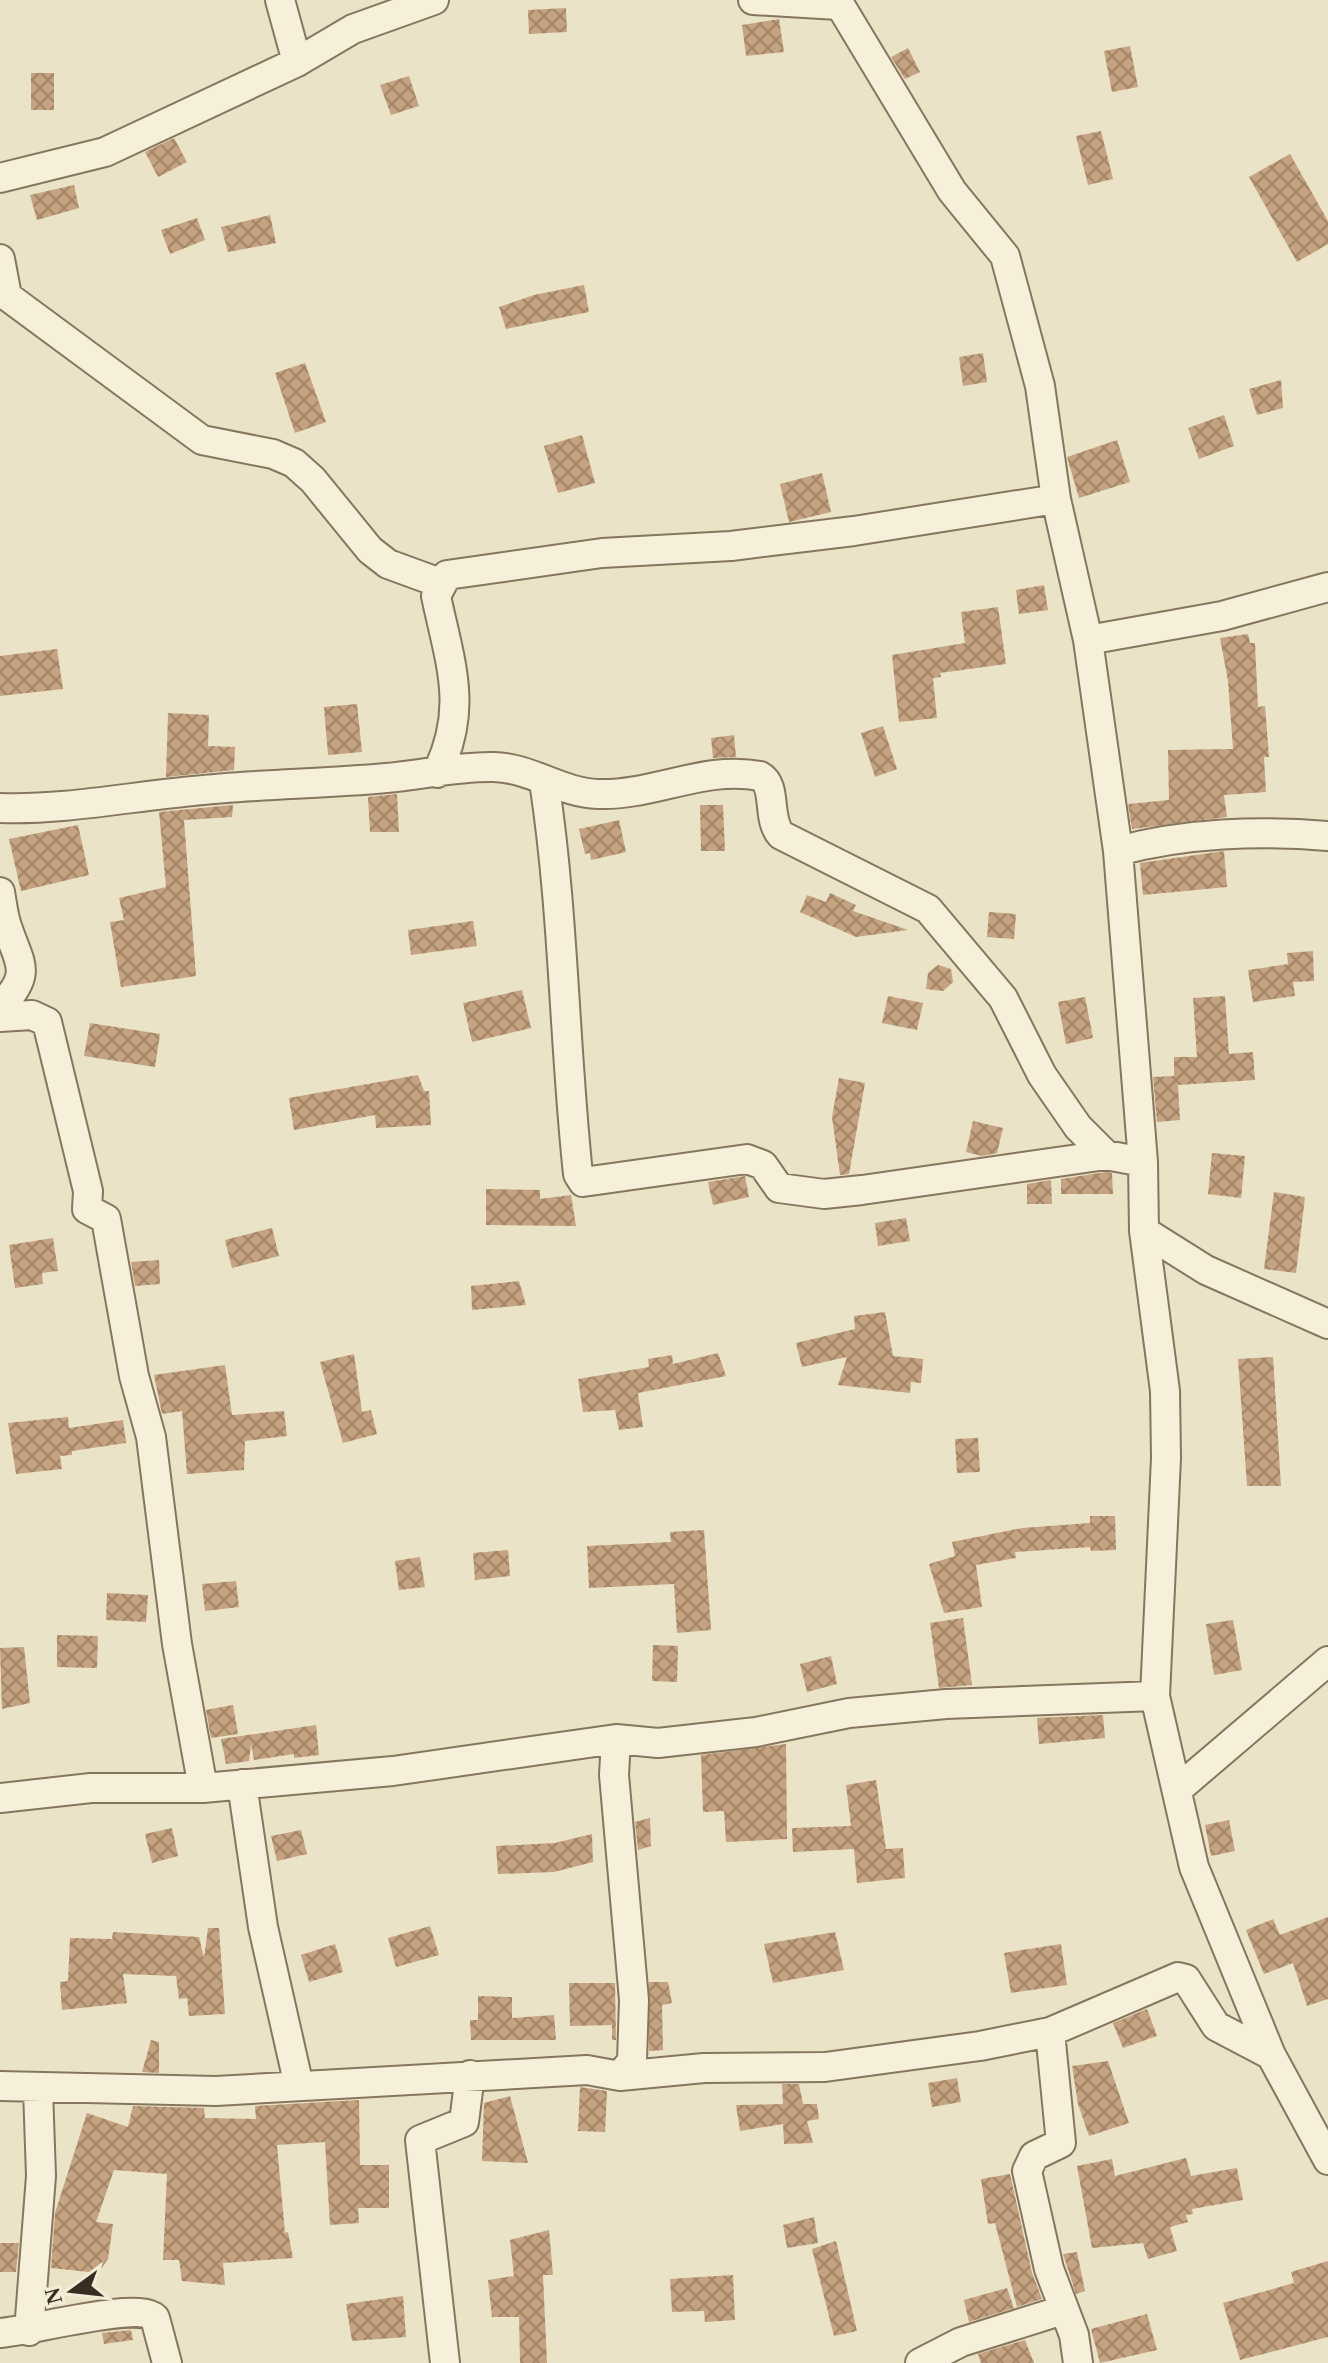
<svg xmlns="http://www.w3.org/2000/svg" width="1328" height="2363" font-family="'Times New Roman',serif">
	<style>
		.building { fill: url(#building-cross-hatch) }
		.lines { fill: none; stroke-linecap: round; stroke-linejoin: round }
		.minor-casing { stroke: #86765e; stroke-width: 32 }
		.minor { stroke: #f6f0da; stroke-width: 28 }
	</style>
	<defs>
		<pattern id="building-cross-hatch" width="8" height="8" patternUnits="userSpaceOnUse" patternTransform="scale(2)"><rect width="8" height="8" fill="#c6a380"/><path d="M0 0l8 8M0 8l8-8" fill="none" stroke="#a28568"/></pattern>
	</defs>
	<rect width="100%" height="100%" fill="#ebe3c7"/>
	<!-- building -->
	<path class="building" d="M566,8L567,32L529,34L528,10Z
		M779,19L784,52L746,56L742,25Z
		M1130,46L1138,87L1112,92L1104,51Z
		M908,48L920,72L905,79L891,57Z
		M31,73H54V110H31Z
		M409,76L419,106L391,115L380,85Z
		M1101,131L1113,179L1088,185L1076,136Z
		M174,138L187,162L158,177L145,152Z
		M1290,154L1328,221V244L1297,262L1249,177Z
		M74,185L79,208L37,220L30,195Z
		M270,215L276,243L228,252L221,227Z
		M197,218L205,240L170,254L161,230Z
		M584,285L589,312L506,329L499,307L534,295Z
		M983,353L987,382L963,386L959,357Z
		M305,363L326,422L295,433L275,373Z
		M1281,380L1283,408L1257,415L1249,389Z
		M1224,415L1234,446L1199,459L1188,428Z
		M582,435L595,483L558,493L544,446Z
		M1117,440L1130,482L1079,498L1067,457Z
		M822,473L831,512L789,522L780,484Z
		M1044,585L1048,610L1019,614L1016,590Z
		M998,607L1006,664L940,673L941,677L933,678L937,718L899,722L892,655L965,643L961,612Z
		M1248,634L1250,643H1255L1258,707L1265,706L1269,757H1264L1266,792L1224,795L1227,817L1132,829L1128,804L1169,800L1168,750L1233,749L1228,681L1220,638Z
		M57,649L63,689L0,696V656Z
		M357,704L362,752L328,755L324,707Z
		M168,713L209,715L208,746L235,747L234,770L166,777Z
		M883,726L897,769L875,777L861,733Z
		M734,735L736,757L713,758L711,738Z
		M397,794L399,832H370L368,797Z
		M233,805L232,817L184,820L196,976L121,987L110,922L124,920L119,898L166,887L159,812Z
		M700,805H723L725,851H701Z
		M619,820L626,852L591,860L590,853L585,854L579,829Z
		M78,825L89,875L21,891L9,839Z
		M1224,851L1227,887L1143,895L1140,863Z
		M830,893L856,905L853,911L908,930L856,937L800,912L807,895L826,902Z
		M989,912L1016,914L1014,939L987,937Z
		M473,921L477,946L411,955L408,930Z
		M1313,951L1314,981L1293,982L1295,996L1253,1002L1248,970L1288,964L1287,953Z
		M938,965L951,969L953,982L943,991L926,989L928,973Z
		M522,990L531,1028L472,1042L463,1003Z
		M888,996L923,1003L917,1030L882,1023Z
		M1225,996L1229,1054L1253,1052L1255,1080L1178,1085L1180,1120L1157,1122L1153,1077L1174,1076V1057H1197L1193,998Z
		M1085,997L1093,1038L1066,1044L1058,1002Z
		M90,1023L160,1034L155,1067L84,1056Z
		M418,1075L424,1091H429L431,1125L376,1128L375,1115L294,1130L289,1098Z
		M839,1078L865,1083L849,1174L840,1175L832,1117Z
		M973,1121L1003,1128L997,1153L982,1156L966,1152Z
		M1212,1153L1245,1156L1241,1198L1208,1194Z
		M1106,1172L1112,1173L1113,1194H1061V1179Z
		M745,1176L749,1197L713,1205L708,1182Z
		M1051,1180L1052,1204H1027V1184Z
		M486,1189L540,1190V1199L571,1195L576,1226L486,1225Z
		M1274,1192L1305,1197L1296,1273L1264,1269Z
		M906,1218L910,1241L878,1246L875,1223Z
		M272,1228L279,1256L232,1268L225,1240Z
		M53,1238L58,1271L42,1273L43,1284L15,1288L9,1245Z
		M159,1260L160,1284L135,1286L131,1262Z
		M519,1281L526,1305L472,1310L471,1286Z
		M885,1312L893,1356L923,1359L921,1383L911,1382L910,1393L838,1385L847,1357L802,1367L796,1343L855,1329L854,1316Z
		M718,1353L726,1376L638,1393L643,1427L619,1430L615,1410L583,1412L578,1379L649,1367L648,1359L672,1355L673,1364Z
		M354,1354L362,1412L371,1410L377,1434L343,1443L320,1362Z
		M1273,1357L1281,1486H1247L1238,1359Z
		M225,1365L232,1415L284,1411L287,1436L245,1441L244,1470L187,1474L182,1411L162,1414L154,1375Z
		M68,1417L69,1428L123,1420L126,1443L72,1451V1455L60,1456L62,1469L16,1474L8,1423Z
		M978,1438L980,1472L957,1473L955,1439Z
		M1090,1516H1115L1116,1550L1091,1551L1090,1547L1015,1552L1016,1558L976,1565L982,1607L944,1613L929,1564L955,1556L952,1542L1022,1528L1090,1523Z
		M704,1530L711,1630L677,1633L674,1584L589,1588L587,1546L671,1542L670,1532Z
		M508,1550L510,1576L475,1580L473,1553Z
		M420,1557L425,1587L399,1590L395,1561Z
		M236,1581L239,1607L205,1611L202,1584Z
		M107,1593L148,1595L146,1622L106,1620Z
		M963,1618L972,1685L939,1688L930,1623Z
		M1233,1620L1242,1670L1214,1675L1206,1624Z
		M57,1635L98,1636L97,1668L57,1667Z
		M653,1645L678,1646L677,1682L652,1681Z
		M24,1647L30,1703L2,1709L0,1648Z
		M831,1656L837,1684L807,1692L800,1664Z
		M233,1705L238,1734L211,1738L206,1710Z
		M1103,1715L1105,1738L1039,1744L1037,1718Z
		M316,1725L319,1755L294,1758V1754L254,1760L251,1744L249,1761L226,1764L221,1739Z
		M786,1744L787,1839L726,1842L724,1811L703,1812L701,1755Z
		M876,1780L886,1849L903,1848L905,1878L857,1883L854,1849L793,1852L792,1828L851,1826L846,1785Z
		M650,1818L651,1846L638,1850L635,1822Z
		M1229,1820L1235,1851L1211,1856L1205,1825Z
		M172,1828L178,1856L152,1863L145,1834Z
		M301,1830L307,1854L277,1861L271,1836Z
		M592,1834L593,1862L554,1872L498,1874L496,1846L555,1843Z
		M1328,1917V1999L1307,2006L1293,1963L1264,1974L1246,1930L1273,1919L1280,1935Z
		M430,1926L439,1955L396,1967L388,1938Z
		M208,1928H219L225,2014L189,2016L187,1998L179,1999L176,1976L123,1974L127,2003L62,2010L60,1982L68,1981L70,1938L112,1939L113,1932L199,1937L204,1958Z
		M835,1932L844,1970L773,1983L764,1944Z
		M335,1944L343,1972L309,1982L301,1955Z
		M1061,1944L1067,1985L1011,1993L1004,1953Z
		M649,1982H668L672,2003L662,2005L663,2050L649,2051Z
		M569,1983H615L616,2040H612V2025L570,2026Z
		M478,1996L512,1997V2018L554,2015L556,2040H471L470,2020H478Z
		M1147,2009L1157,2036L1123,2048L1113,2023Z
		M151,2040L159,2042V2073L142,2072Z
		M1108,2061L1129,2123L1089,2136L1078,2104L1072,2066Z
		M957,2078L961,2102L932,2107L928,2083Z
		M782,2084H799L803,2104H817L819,2119L807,2121L813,2143L784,2144L783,2124L740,2131L736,2105L783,2104Z
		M580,2087L607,2091L605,2132L578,2131Z
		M510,2096L528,2163L482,2161L484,2103Z
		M359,2100L360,2165H389V2208H358L359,2223L330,2225L325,2142L277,2145L285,2233L288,2232L293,2258L223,2263L225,2285L182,2281L179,2260H163L167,2174L114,2170L96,2222L113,2224L108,2259L98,2273L51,2268L55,2213L87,2113L128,2127L133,2106L204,2108L205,2118L256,2119L255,2106Z
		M1186,2158L1191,2176L1237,2168L1243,2200L1192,2209L1193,2214L1186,2215L1188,2222L1170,2227L1177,2251L1148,2259L1143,2243L1092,2248L1077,2166L1112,2159L1115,2176Z
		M1010,2174L1032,2273L1042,2299L1017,2307L995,2223L988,2224L981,2179Z
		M814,2217L818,2243L787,2248L783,2225Z
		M549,2230L553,2275H543L547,2363H520L519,2317H492L488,2280L514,2276L510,2240Z
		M836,2241L857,2331L834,2336L812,2249Z
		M0,2243H19L16,2272H0Z
		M1077,2252L1085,2291L1076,2294L1063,2254Z
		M1328,2261V2337L1240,2360L1223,2303L1294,2283L1291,2272Z
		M733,2275L735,2320L705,2322L704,2311L672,2312L670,2279Z
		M1007,2288L1014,2308L969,2322L964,2300Z
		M403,2296L406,2337L352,2341L346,2304Z
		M1147,2314L1157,2350L1100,2363L1091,2329Z
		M131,2330L133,2340L104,2344L102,2333Z
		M1025,2340L1034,2363H981L978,2354Z"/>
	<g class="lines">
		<defs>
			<path id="minor" d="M280,0L297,62
				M753,0L838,5
				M837,0L952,191L1005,256L1040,386L1056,499L1088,640L1118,851L1143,1162L1144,1231L1165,1391L1166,1458L1155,1696L1194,1867L1271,2055L1328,2160
				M0,178L105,152L297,62L353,29L434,0
				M0,259L7,296L202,440L273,454L294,463L313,480L370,550L388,564L440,583
				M1088,640L1222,616L1328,587
				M437,773C469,708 450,663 436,596L447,575L602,553L731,546L854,531L1056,499
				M544,781C564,911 564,1044 578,1174L583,1182L747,1159L763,1165L779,1188L824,1194L862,1190L1106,1155
				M0,808C65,810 128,797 193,791C257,784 322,784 386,778C421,775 459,766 494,767C532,768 561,793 598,794C653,796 705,765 760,776C778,786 766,818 781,835L928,909L1003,998L1042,1075L1078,1127L1106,1155L1143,1162
				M1118,851C1184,833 1260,830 1328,836
				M0,892C2,903 3,913 6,923C18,963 35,971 0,1007
				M0,1017L32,1015L47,1022L88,1191L87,1209L106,1219L134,1376L151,1437L177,1644L203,1788
				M1144,1231L1206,1270L1328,1324
				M616,1739L614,1775L634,2000L632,2061L620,2076
				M242,1784L263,1927L299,2086
				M1178,1789L1328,1661
				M0,1798L91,1788H203L393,1771L616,1739L658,1743L756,1732L849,1713L946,1704L1155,1696
				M1050,2032L1061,2143L1034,2156L1027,2171L1049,2269L1074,2335L1078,2363
				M0,2086L216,2091L587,2070L620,2076L704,2068L825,2067L980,2046L1050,2032L1178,1977L1186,1979L1216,2026L1271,2055
				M29,2331L41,2176L38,2089
				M0,2333C30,2331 139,2301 155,2318L167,2363
				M445,2363L420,2140L464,2122L470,2075
				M920,2363L961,2342L1063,2310"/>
		</defs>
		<!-- minor casing -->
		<use href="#minor" class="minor-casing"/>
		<!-- minor -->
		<use href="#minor" class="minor"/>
	</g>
	<!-- north arrow -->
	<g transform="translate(72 2291) rotate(255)" stroke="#f3edd6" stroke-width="6" paint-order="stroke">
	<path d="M0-6L14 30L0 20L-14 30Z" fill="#372d20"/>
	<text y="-12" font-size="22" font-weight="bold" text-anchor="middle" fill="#372d20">N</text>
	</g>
</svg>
